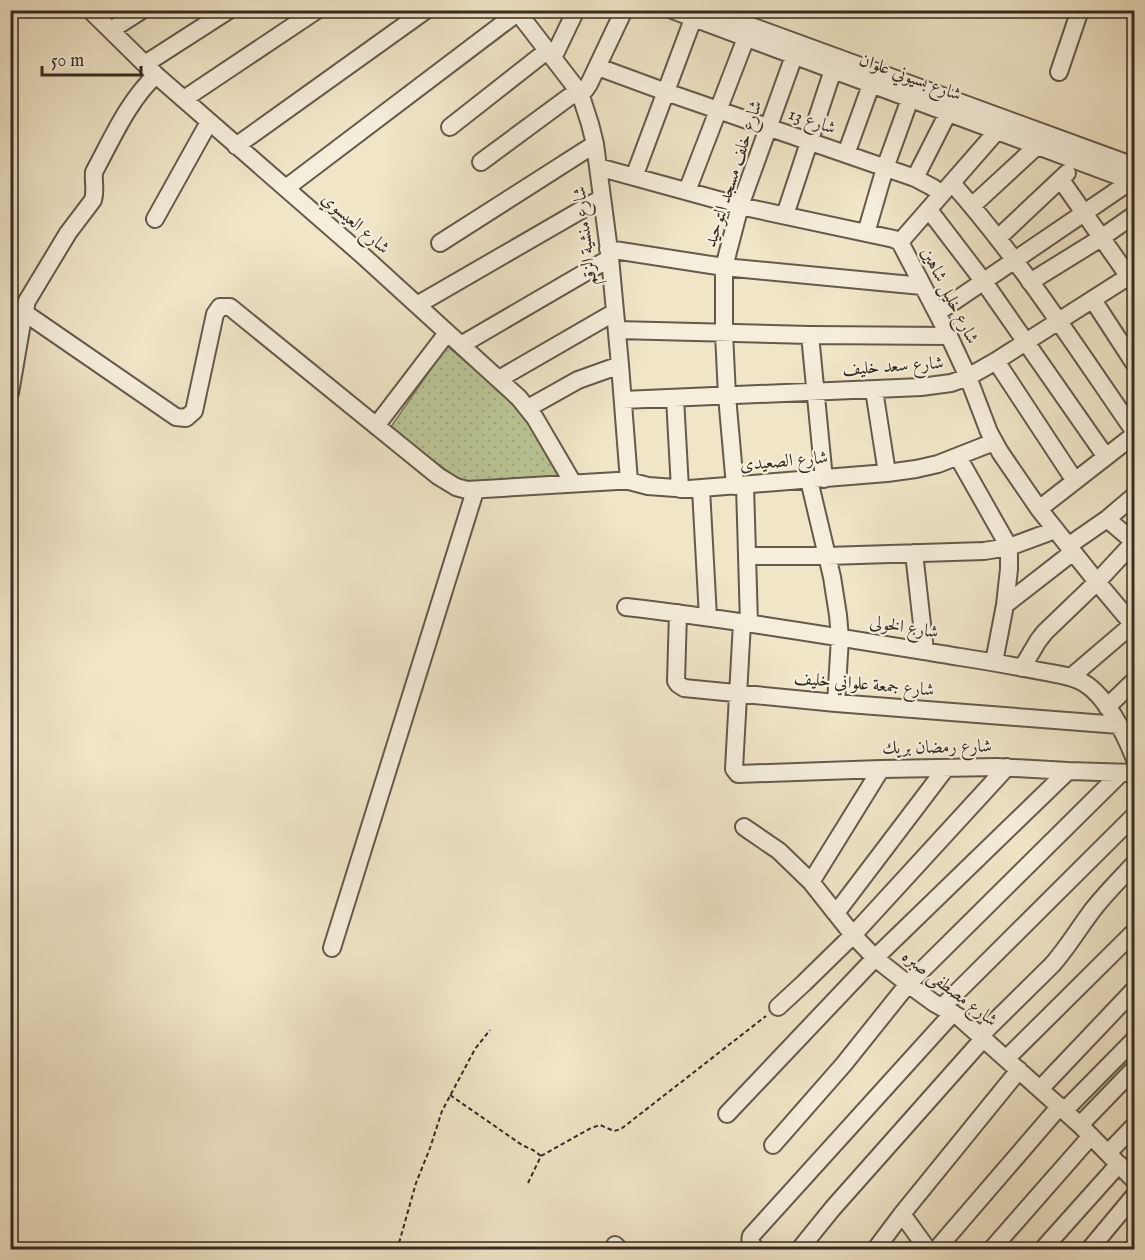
<svg xmlns="http://www.w3.org/2000/svg" width="1145" height="1260" font-family="'IM FELL English',Amiri,serif">
	<style>
		.grass { fill: url(#grass-dots); stroke: #78785c; stroke-width: 1.5 }
		.lines { fill: none; stroke-linecap: round; stroke-linejoin: round }
		.minor-casing { stroke: #645a4c; stroke-width: 20 }
		.path { stroke: #352b23; stroke-width: 2; stroke-dasharray: 4.5 3; stroke-linecap: butt }
		.minor { stroke: #f5eedb; stroke-width: 16 }
		.labels { text-anchor: middle; dominant-baseline: central; stroke-width: 4.5; stroke-linejoin: round; paint-order: stroke }
		.street-label { font-size: 18px; fill: #352b23; stroke: #f5eedb }
	</style>
	<defs>
		<pattern id="grass-dots" width="8" height="8" patternUnits="userSpaceOnUse" patternTransform="scale(1.5)"><rect width="8" height="8" fill="#bac595"/><path d="M2 2h.1M6 6h.1" fill="none" stroke="#a0a980" stroke-width="1.8" stroke-linecap="round"/></pattern>
	</defs>
	<rect width="100%" height="100%" fill="#f0e5c7"/>
	<filter id="stains"><feTurbulence type="fractalNoise" baseFrequency=".00333" numOctaves="4"/><feColorMatrix values="0 0 0 0 .2 0 0 0 0 .09 0 0 0 0 .02 0 0 0 .5 -.17"/></filter>
	<radialGradient id="worn" r=".72"><stop offset=".6" stop-color="#630" stop-opacity="0"/><stop offset="1" stop-color="#630" stop-opacity=".3"/></radialGradient>
	<!-- grass -->
	<path class="grass" d="M447,346L525,412L565,476L525,483L462,482L390,428Z"/>
	<g class="lines">
		<defs>
			<path id="minor" d="M90,10L156,75L360,253L519,398L535,418L573,483
				M516,10L580,93L590,124L595,144L610,258L620,365L629,481
				M672,10L1134,182
				M707,10L1134,166
				M111,30L142,10
				M553,58L576,10
				M145,64L229,10
				M598,67L666,92L915,178L932,187L942,194
				M1059,72L1080,10
				M184,99L317,10
				M450,127L548,50
				M236,146L426,10
				M846,154L871,85
				M481,162L569,97L585,90L589,84L624,10
				M598,167L740,206L894,239L900,242L949,336L968,377L989,432L1000,452L1039,509L1097,582L1134,626
				M634,177L693,19
				M915,178L948,113
				M1061,180L1134,284
				M952,183C1020,260 1076,347 1134,431
				M286,188L521,10
				M687,191L746,38
				M972,206L1037,146
				M929,210L984,282L1106,457
				M785,215L833,70
				M155,219L209,122
				M866,233L885,168L910,99
				M998,238L1067,173
				M900,242L997,131
				M440,243L595,144
				M608,249L724,267L922,286
				M1030,282L1101,238L1134,215
				M1093,300L1134,363
				M417,305L602,198
				M25,313L176,417L186,418L194,411L215,314L220,307H230L438,476L456,487L467,490L617,481H629L648,486L689,489L887,473L916,469L938,464L994,442
				M937,313L1131,181
				M617,330L810,335L949,336
				M810,335L824,479
				M461,345L610,258
				M996,361L1075,481
				M499,379L615,312
				M874,390L887,473
				M10,393L22,323L27,301L68,233L93,200C96,190 93,182 94,172C112,139 128,101 156,75
				M675,398L680,489
				M623,400L921,387L951,383L968,377L996,361L1134,273
				M528,408L578,380L620,365
				M376,426L447,333
				M958,457L1009,547V569L1005,605L994,662
				M809,480L832,577L838,615L840,638L836,703
				M745,485L749,624
				M735,486L727,396L724,333V267L740,206L794,56
				M701,489L708,617
				M1039,509L1134,435
				M1068,546L1107,519L1134,496
				M914,553L925,651
				M748,556H827L984,551L1009,547L1055,530
				M1005,605L1073,552
				M626,607C738,620 849,639 960,657C987,661 1014,666 1040,671C1055,674 1071,675 1084,683C1106,696 1125,734 1134,757
				M678,613L676,681L678,684L684,688L836,703L1119,725
				M742,622L734,769L738,774L881,769L997,767L1068,771L1134,773
				M1022,668L1038,641L1045,632L1097,582L1134,542L1107,519
				M1071,677L1133,624
				M1107,707L1134,681
				M744,827L779,851L811,882L853,935L875,958L908,984L934,1003L959,1017L1080,1125L1134,1180
				M811,882L881,769
				M836,913L946,768
				M332,948L475,491
				M778,1007L804,983L853,935L1007,767
				M942,1007L1134,816
				M980,1036L1052,965C1068,947 1080,926 1095,907C1107,892 1121,878 1134,864
				M1006,1059L1134,932
				M1040,1089L1134,990
				M1064,1111L1134,1040
				M727,1114L875,958L1068,771
				M1080,1125L1134,1069
				M773,1145L844,1064L908,984L1121,773
				M1108,1153L1134,1126
				M902,1214L928,1250
				M615,1245L620,1250
				M757,1250C752,1245 749,1243 751,1236L953,1013
				M799,1250L833,1208L983,1039
				M875,1250L902,1214L1019,1070
				M936,1250L1060,1106
				M991,1250L1091,1136
				M1042,1250L1119,1164
				M1089,1250L1134,1196"/>
		</defs>
		<!-- minor casing -->
		<use href="#minor" class="minor-casing"/>
		<!-- path -->
		<path class="path" d="M450,1095L522,1145L533,1150L541,1156
			M528,1183L541,1156L591,1128L600,1125L614,1131L621,1129L766,1016
			M397,1250L416,1183L430,1148L442,1111L475,1049L490,1030"/>
		<!-- minor -->
		<use href="#minor" class="minor"/>
	</g>
	<g class="labels">
		<!-- street labels -->
		<g class="street-label">
			<text transform="translate(910 78) rotate(20)">شارع بسيوني علوان</text>
			<text transform="translate(812 122) rotate(19)">شارع 13</text>
			<text transform="translate(734 174) rotate(-72)">شارع خلف مسجد التوحيد</text>
			<text transform="translate(355 224) rotate(41)">شارع العيسوي</text>
			<text transform="translate(586 236) rotate(-97)">شارع منشية الزقم</text>
			<text transform="translate(949 296) rotate(63)">شارع خليل شاهين</text>
			<text transform="translate(893 367) rotate(-4)">شارع سعد خليف</text>
			<text transform="translate(784 462) rotate(-5)">شارع الصعيدى</text>
			<text transform="translate(904 628) rotate(9)">شارع الخولى</text>
			<text transform="translate(864 685) rotate(5)">شارع جمعة علواني خليف</text>
			<text transform="translate(937 748) rotate(-1)">شارع رمضان بريك</text>
			<text transform="translate(949 989) rotate(37)">شارع مصطفى صبره</text>
		</g>
	</g>
	<!-- margin -->
	<rect width="1145" height="1260" fill="none" stroke="#f0e5c7" stroke-width="36"/>
	<rect x="12" y="12" width="1121" height="1236" fill="none" stroke="#352b23" stroke-width="3"/>
	<rect x="18" y="18" width="1109" height="1224" fill="none" stroke="#352b23" stroke-width="1.5"/>
	<!-- scale -->
	<path d="M42 66v9h99v-9" fill="none" stroke="#352b23" stroke-width="3"/>
	<text x="51" y="66" font-size="18" fill="#352b23" stroke="#f5eedb" stroke-width="4.5" paint-order="stroke">50 m</text>
	<rect width="100%" height="100%" filter="url(#stains)"/>
	<rect width="100%" height="100%" fill="url(#worn)"/>
</svg>
